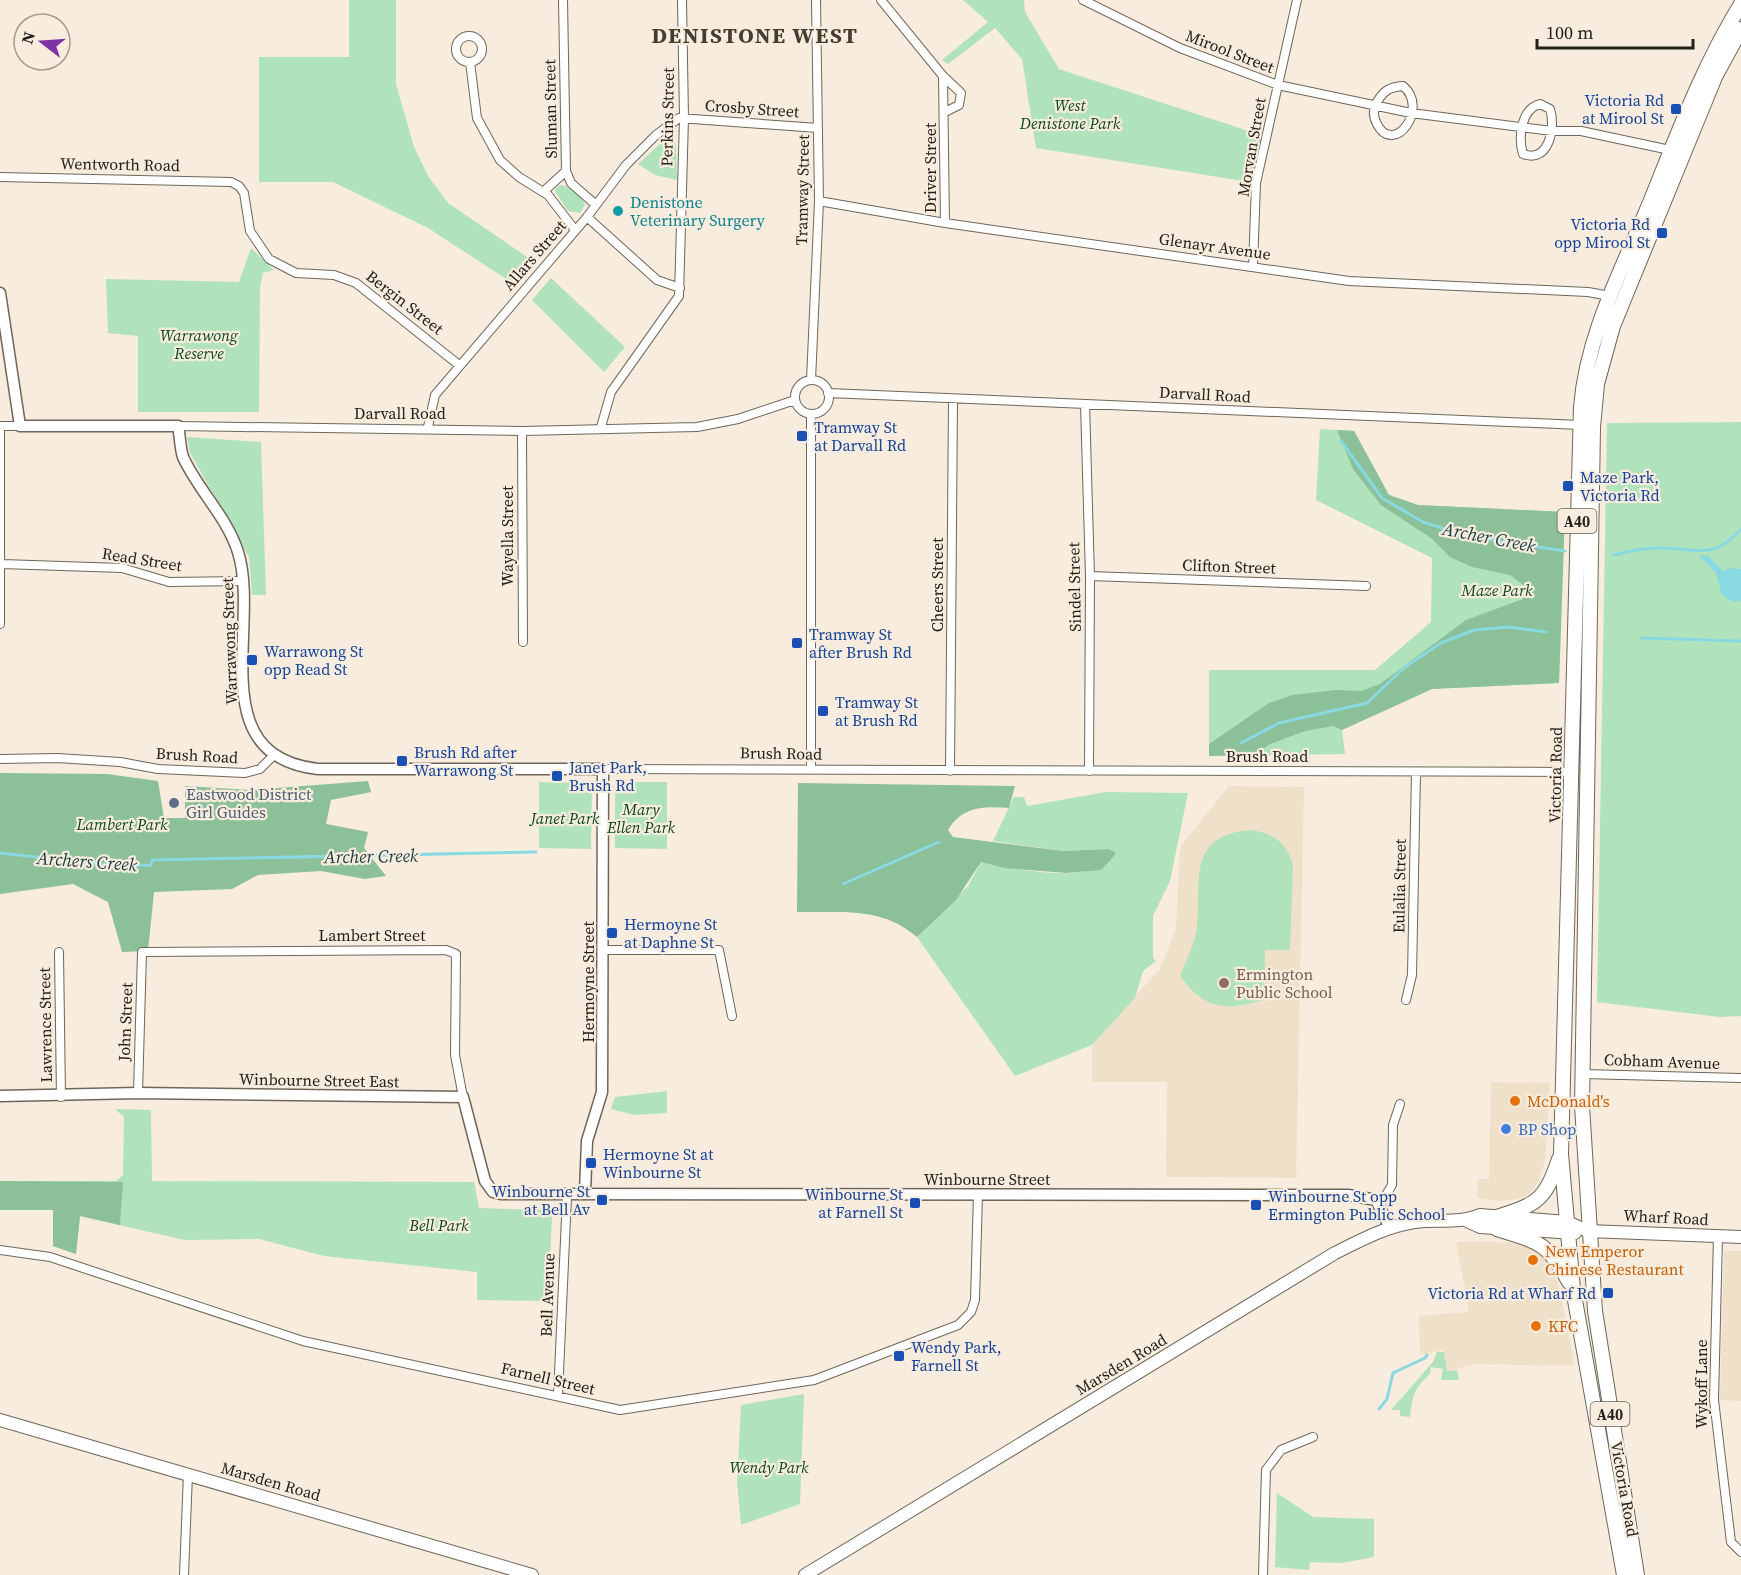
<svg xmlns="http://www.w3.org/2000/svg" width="1741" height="1575" font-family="'Source Serif 4',serif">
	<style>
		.built { fill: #efe0ca }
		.green { fill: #b0e3bb }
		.forest { fill: #8cc098 }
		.water { fill: #89d9e2 }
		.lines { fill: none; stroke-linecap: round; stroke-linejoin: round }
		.stream { stroke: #89d9e2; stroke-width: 3 }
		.minor-casing { stroke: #6f6659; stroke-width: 10 }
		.tertiary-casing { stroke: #6f6659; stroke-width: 13 }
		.secondary-casing { stroke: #6f6659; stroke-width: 14 }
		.primary-casing { stroke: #6f6659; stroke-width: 14 }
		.trunk-casing { stroke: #6f6659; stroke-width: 16 }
		.minor { stroke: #fff; stroke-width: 8 }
		.tertiary { stroke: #fff; stroke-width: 10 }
		.secondary { stroke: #fff; stroke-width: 12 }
		.primary { stroke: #fff; stroke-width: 12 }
		.trunk { stroke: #fff; stroke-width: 14 }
		.transit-dot { fill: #1a4fb4; stroke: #f7ecdd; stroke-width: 2 }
		.culture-dot { fill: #0f9aa8; stroke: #f7ecdd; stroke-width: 2 }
		.service-dot { fill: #5c6f8a; stroke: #f7ecdd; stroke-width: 2 }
		.education-dot { fill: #8d6e63; stroke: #f7ecdd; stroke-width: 2 }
		.food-dot { fill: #e8710a; stroke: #f7ecdd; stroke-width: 2 }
		.shop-dot { fill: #3f7fe0; stroke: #f7ecdd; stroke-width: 2 }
		.labels { text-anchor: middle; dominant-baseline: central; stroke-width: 4.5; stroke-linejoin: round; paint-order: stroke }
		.shield { fill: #f7ecdd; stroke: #635e55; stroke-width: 1.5 }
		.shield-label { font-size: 15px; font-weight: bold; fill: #24211b }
		.street-label { font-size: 16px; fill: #24211b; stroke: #f7ecdd }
		.transit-label { font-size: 16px; fill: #164399; stroke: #f7ecdd; text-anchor: start }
		.park-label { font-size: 16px; font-style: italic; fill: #0c4823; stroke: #f7ecdd }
		.culture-label { font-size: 16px; fill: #0d838f; stroke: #f7ecdd; text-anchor: start }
		.service-label { font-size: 16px; fill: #4e5e75; stroke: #f7ecdd; text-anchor: start }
		.education-label { font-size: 16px; fill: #785e54; stroke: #f7ecdd; text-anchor: start }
		.food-label { font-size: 16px; fill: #c56008; stroke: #f7ecdd; text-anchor: start }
		.shop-label { font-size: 16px; fill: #366cbe; stroke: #f7ecdd; text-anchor: start }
		.water-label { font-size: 18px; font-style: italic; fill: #173d42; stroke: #f7ecdd }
		.district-label { font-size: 22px; font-weight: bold; letter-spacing: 1.5px; fill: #443c30; stroke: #f7ecdd }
	</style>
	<rect width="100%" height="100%" fill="#f7ecdd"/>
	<!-- built -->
	<path class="built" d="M1229,786L1304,787L1296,1178L1166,1177L1167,1082H1092V1045L1160,969L1176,928L1180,847Z
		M1491,1082L1550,1083L1545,1160L1539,1181L1529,1194L1516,1199L1501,1201L1477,1198L1478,1179H1489Z
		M1482,1241L1524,1244L1544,1254L1558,1283L1575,1366L1476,1364L1447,1371L1443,1350L1420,1355L1419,1316L1469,1312L1456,1242Z
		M1724,1251H1741V1401L1720,1400Z"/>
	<!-- green -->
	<path class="green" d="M349,0H396V84L414,147L428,176L448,203L530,259L511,282L428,228L333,182H259V57H349Z
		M963,0H1024L1025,12L1059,69L1267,137L1256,183L1036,148L1022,59L995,28L948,64L942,60L988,22Z
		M671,140L676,144L677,180L655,175L638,164L662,142Z
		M560,185C570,186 582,195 585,205L580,213L568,211L556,193L555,189Z
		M251,248L274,270L263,273L260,287L259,412H138V336L108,333L106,279L239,282Z
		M551,278L625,347L604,372L532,300Z
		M1741,422V1016L1720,1017L1597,1002L1607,423Z
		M1320,429L1354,431L1389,495L1418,505L1565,512L1559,683L1432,689L1342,730L1345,754L1209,756V670H1375L1431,622L1432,558L1316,500Z
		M187,437L261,442L266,595H252L249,557L190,453Z
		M539,782L583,783L592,788L591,849L539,848Z
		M623,782H667V849L615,848V789Z
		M1106,792L1188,793L1170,881L1153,916V958L1156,961L1143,971L1135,998L1092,1045L1015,1076L917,937L968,886L981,862C1001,867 1071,880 1088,869C1095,864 1102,855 1108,849L1064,851L993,841L1014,797H1024L1027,806Z
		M1250,830C1273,833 1287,842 1293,866L1290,950H1265L1264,1000C1225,1011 1205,1010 1180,976C1185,962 1195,944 1197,928C1202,882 1185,836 1250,830Z
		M667,1091V1113L634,1115L611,1109L615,1097Z
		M115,1109L151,1110L152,1181L474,1182L479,1208L545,1210L552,1217L548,1301L477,1300V1272L324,1256L259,1239L184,1240L80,1216L76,1254L53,1246V1210H0V1181H116L123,1175L124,1117Z
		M1437,1352H1444L1447,1371L1457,1370L1459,1380H1441L1443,1369L1431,1367L1430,1374C1414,1388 1412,1397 1410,1417L1400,1416V1410H1391L1433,1362Z
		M804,1394L800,1504L741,1525L737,1482L741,1405Z
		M1277,1493L1313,1517L1374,1519V1557L1342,1563L1310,1562L1309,1570L1275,1567Z"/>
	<!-- forest -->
	<path class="forest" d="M1337,430L1354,431L1389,495L1418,505L1565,512L1559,683L1432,689L1342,730L1333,726L1305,731L1270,744L1254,755L1209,756V744L1269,703L1292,695L1336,690L1361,691L1380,684L1466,620L1523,599L1526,587L1510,575L1472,567L1450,557L1431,538L1381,505L1353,469Z
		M0,773L107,774L158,781L164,818H185V786L250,790L368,781L371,792L331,800L326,824L368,832L364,848L386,876L365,879L321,871L258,875L232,889L154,892L148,951L122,952L108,902L73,884L0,894Z
		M798,783L1015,786L1009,808C984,806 962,806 948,830L953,837L1064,851L1108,849L1115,852V855L1101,870L1066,873L1005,868L981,862L956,900L917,937C881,906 842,913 797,912Z
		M0,1181L123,1182L120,1225L80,1216L76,1254L53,1246V1210H0Z"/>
	<!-- water -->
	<path class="water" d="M1699,555L1708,556L1723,571L1730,568L1741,569V601L1733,602L1722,595L1716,573Z"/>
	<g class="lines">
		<!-- stream -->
		<path class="stream" d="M1341,441L1382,498L1423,522L1467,536L1565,551
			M1614,555C1629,551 1645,548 1660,548C1697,548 1713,561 1741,529
			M1642,638L1741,641
			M1241,743L1279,723L1367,703L1405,667L1441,643L1474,630L1509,627L1546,632
			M0,853L118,866L151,865L152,860L536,852
			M843,884L939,842
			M1379,1409L1387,1399L1393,1373L1425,1358L1427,1355"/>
		<defs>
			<path id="minor" d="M563,0L566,171L571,183L596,205
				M881,0L943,76L961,93L959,105L945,112
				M1083,0L1180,48L1278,85L1411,113L1552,131H1581L1670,150
				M456 49a13 13 0 1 1 26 0a13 13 0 1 1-26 0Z
				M470,62L477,118L500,160L519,177L548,195L575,230
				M943,76L945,223
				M1403,86C1430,108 1394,157 1377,124C1373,117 1373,109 1377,102C1384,90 1390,87 1403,86Z
				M1540,104L1550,109C1556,127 1549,164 1523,154C1518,137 1521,109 1540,104Z
				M0,177L231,182L239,186L244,193L250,231L269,259L296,273L334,275L356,283L459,365
				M543,192L566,171
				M819,201L945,223L1349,281L1588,292L1610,296
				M587,217L657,280L680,288
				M1253,267L1256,183L1297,0
				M811,380L819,201L816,0
				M795 397a17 17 0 1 1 34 0a17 17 0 1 1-34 0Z
				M828,393L1580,425
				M1085,404L1090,576L1089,771
				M811,414V768
				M0,426H20
				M178,426L522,431L697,427L738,419L795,400
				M428,427L435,395L587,217L626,165L656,135L679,118L818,128
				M601,427L611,392L679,296L684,118L682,0
				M522,431L523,642
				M2,564L122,568L169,582L243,581
				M1090,576L1366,586
				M0,624V426
				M0,759L57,758L120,762L158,769L245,773L260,769L274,755
				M603,769L1572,772
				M950,771L953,400
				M604,950H719L732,1016
				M59,952L61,1097
				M1406,1000L1412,975L1416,772
				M1582,1074L1741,1078
				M138,1093L142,952L446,950L456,954L455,1055L463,1097
				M1380,1205L1392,1185L1393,1125L1400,1104
				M1718,1236L1714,1400L1731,1542L1741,1552
				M0,1250L50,1257L303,1341L620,1410L814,1380L958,1325L971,1312L975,1300L978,1194
				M558,1395L567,1196
				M184,1575L188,1474
				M1263,1575L1266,1470L1281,1450L1313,1437"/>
			<path id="tertiary" d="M0,293L20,426H178C180,435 180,448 183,457C198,490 227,517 238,552C261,625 201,756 318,769H603L602,1092L587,1141L585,1193
				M0,1096L138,1093L463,1097L485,1181L493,1192L501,1194L1348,1195L1376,1200L1390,1228"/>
			<path id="secondary" d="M1588,1231L1741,1237"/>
			<path id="primary" d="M1467,1221L1480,1227L1575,1233
				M0,1420L532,1575
				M805,1575L1335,1253C1361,1240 1387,1226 1415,1222C1437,1219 1460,1224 1480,1215L1567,1222L1588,1231"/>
			<path id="trunk" d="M1497,1217C1538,1204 1545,1200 1559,1159
				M1497,1229C1538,1242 1548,1242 1569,1282
				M1624,1575L1573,1289L1561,1154L1581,407C1587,333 1623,268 1651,200C1678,133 1703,66 1741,4
				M1637,1575L1595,1311L1582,1106L1593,427L1597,384L1613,326L1715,77L1741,29"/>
		</defs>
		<!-- minor casing -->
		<use href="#minor" class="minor-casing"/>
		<!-- tertiary casing -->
		<use href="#tertiary" class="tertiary-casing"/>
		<!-- secondary casing -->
		<use href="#secondary" class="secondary-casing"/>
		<!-- primary casing -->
		<use href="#primary" class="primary-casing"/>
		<!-- trunk casing -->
		<use href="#trunk" class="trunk-casing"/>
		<!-- minor -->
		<use href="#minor" class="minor"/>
		<!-- tertiary -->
		<use href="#tertiary" class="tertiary"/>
		<!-- secondary -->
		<use href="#secondary" class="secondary"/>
		<!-- primary -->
		<use href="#primary" class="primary"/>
		<!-- trunk -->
		<use href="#trunk" class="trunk"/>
	</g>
	<!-- markers -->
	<g class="transit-dot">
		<rect x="1670" y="103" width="12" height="12" rx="3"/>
		<rect x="1656" y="227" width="12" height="12" rx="3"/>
		<rect x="796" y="430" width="12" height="12" rx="3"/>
		<rect x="1562" y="480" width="12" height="12" rx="3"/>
		<rect x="791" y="637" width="12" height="12" rx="3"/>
		<rect x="246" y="654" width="12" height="12" rx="3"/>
		<rect x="817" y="705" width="12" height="12" rx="3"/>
		<rect x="396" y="755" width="12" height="12" rx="3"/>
		<rect x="551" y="770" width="12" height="12" rx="3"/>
		<rect x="606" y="927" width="12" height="12" rx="3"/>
		<rect x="585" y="1157" width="12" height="12" rx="3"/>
		<rect x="596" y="1194" width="12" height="12" rx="3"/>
		<rect x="909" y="1197" width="12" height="12" rx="3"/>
		<rect x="1250" y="1199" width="12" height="12" rx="3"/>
		<rect x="1602" y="1287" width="12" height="12" rx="3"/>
		<rect x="893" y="1350" width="12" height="12" rx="3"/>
	</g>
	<circle class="culture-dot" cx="618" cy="211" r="6"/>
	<circle class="service-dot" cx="174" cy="803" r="6"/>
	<circle class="education-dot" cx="1224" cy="983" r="6"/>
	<g class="food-dot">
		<circle cx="1515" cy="1101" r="6"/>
		<circle cx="1533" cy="1260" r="6"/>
		<circle cx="1536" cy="1326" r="6"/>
	</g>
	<circle class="shop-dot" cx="1506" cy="1129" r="6"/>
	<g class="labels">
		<!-- shield labels -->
		<g class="shield">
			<rect x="1557.5" y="509" width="39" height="24" rx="4.5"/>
			<rect x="1590.5" y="1402" width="39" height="24" rx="4.5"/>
		</g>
		<g class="shield-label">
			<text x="1577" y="521">A40</text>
			<text x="1610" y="1414">A40</text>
		</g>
		<!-- street labels -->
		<g class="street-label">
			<text transform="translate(1230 51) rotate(21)">Mirool Street</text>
			<text transform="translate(752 108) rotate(4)">Crosby Street</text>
			<text transform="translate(550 109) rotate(-91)">Sluman Street</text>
			<text transform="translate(667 117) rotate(-89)">Perkins Street</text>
			<text transform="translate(1251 147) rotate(-80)">Morvan Street</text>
			<text transform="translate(120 164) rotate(1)">Wentworth Road</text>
			<text transform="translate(930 168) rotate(-90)">Driver Street</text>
			<text transform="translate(802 190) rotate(-89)">Tramway Street</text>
			<text transform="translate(1215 246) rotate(8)">Glenayr Avenue</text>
			<text transform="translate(534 255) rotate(-49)">Allars Street</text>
			<text transform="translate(405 302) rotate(38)">Bergin Street</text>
			<text transform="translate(1205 394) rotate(3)">Darvall Road</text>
			<text x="400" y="413">Darvall Road</text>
			<text transform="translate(507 536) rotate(-90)">Wayella Street</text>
			<text transform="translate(142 559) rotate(9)">Read Street</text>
			<text transform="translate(1229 566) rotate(2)">Clifton Street</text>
			<text transform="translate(937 585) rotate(-90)">Cheers Street</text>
			<text transform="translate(1074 587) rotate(-91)">Sindel Street</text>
			<text transform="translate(229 641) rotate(-92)">Warrawong Street</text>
			<text transform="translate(781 753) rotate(1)">Brush Road</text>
			<text transform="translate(197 755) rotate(3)">Brush Road</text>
			<text x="1267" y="756">Brush Road</text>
			<text transform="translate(1555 775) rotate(-89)">Victoria Road</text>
			<text transform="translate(1399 886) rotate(-89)">Eulalia Street</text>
			<text x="372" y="935">Lambert Street</text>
			<text transform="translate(588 982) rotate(-90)">Hermoyne Street</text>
			<text transform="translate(125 1022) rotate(-88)">John Street</text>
			<text transform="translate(45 1025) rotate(-91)">Lawrence Street</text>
			<text transform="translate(1662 1061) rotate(2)">Cobham Avenue</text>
			<text transform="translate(319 1080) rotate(1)">Winbourne Street East</text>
			<text x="987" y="1179">Winbourne Street</text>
			<text transform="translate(1666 1217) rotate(3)">Wharf Road</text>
			<text transform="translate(547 1295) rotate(-88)">Bell Avenue</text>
			<text transform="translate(1121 1364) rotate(-31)">Marsden Road</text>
			<text transform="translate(548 1378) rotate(13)">Farnell Street</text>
			<text transform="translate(1701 1384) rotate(-90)">Wykoff Lane</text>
			<text transform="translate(271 1481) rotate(16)">Marsden Road</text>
			<text transform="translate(1625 1489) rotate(80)">Victoria Road</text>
		</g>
		<!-- transit labels -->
		<g class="transit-label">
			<text x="1664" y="100" text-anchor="end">Victoria Rd<tspan x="1664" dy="18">at Mirool St</tspan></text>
			<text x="1650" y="224" text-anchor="end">Victoria Rd<tspan x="1650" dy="18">opp Mirool St</tspan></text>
			<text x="814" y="427">Tramway St<tspan x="814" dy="18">at Darvall Rd</tspan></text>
			<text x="1580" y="477">Maze Park,<tspan x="1580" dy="18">Victoria Rd</tspan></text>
			<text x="809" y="634">Tramway St<tspan x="809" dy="18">after Brush Rd</tspan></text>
			<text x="264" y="651">Warrawong St<tspan x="264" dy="18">opp Read St</tspan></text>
			<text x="835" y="702">Tramway St<tspan x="835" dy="18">at Brush Rd</tspan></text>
			<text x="414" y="752">Brush Rd after<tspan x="414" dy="18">Warrawong St</tspan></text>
			<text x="569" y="767">Janet Park,<tspan x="569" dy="18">Brush Rd</tspan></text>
			<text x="624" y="924">Hermoyne St<tspan x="624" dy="18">at Daphne St</tspan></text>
			<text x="603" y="1154">Hermoyne St at<tspan x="603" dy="18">Winbourne St</tspan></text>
			<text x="590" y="1191" text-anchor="end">Winbourne St<tspan x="590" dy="18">at Bell Av</tspan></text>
			<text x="903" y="1194" text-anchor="end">Winbourne St<tspan x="903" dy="18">at Farnell St</tspan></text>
			<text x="1268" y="1196">Winbourne St opp<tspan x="1268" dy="18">Ermington Public School</tspan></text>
			<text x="1596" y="1293" text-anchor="end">Victoria Rd at Wharf Rd</text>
			<text x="911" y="1347">Wendy Park,<tspan x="911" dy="18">Farnell St</tspan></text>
		</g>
		<!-- park labels -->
		<g class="park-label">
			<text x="1070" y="105">West<tspan x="1070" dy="18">Denistone Park</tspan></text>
			<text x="199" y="335">Warrawong<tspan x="199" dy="18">Reserve</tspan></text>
			<text x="1497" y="590">Maze Park</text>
			<text x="641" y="809">Mary<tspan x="641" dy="18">Ellen Park</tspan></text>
			<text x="565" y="818">Janet Park</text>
			<text x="122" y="824">Lambert Park</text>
			<text x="439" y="1225">Bell Park</text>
			<text x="769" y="1467">Wendy Park</text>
		</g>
		<!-- culture labels -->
		<g class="culture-label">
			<text x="630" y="202">Denistone<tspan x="630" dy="18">Veterinary Surgery</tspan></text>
		</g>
		<!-- service labels -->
		<g class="service-label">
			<text x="186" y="794">Eastwood District<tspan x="186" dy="18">Girl Guides</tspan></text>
		</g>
		<!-- education labels -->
		<g class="education-label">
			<text x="1236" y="974">Ermington<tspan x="1236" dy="18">Public School</tspan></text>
		</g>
		<!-- food labels -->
		<g class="food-label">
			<text x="1527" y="1101">McDonald's</text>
			<text x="1545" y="1251">New Emperor<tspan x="1545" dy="18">Chinese Restaurant</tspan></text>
			<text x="1548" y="1326">KFC</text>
		</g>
		<!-- shop labels -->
		<g class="shop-label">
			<text x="1518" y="1129">BP Shop</text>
		</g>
		<!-- water labels -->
		<g class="water-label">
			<text transform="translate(1489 537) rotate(11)">Archer Creek</text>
			<text transform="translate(371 856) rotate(-1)">Archer Creek</text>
			<text transform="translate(87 861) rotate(4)">Archers Creek</text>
		</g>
		<!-- district labels -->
		<g class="district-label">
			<text x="755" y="35">DENISTONE WEST</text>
		</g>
	</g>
	<!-- north arrow -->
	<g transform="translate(42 42) rotate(287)"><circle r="28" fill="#f7ecdd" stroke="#a39b8f" stroke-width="1.5"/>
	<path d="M0-4.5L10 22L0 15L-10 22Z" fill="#7d33a6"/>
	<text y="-9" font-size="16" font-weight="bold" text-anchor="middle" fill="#24211b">N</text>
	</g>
	<!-- scale -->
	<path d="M1537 39v9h156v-9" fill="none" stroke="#24211b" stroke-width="3"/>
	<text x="1546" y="39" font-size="18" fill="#24211b" stroke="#f7ecdd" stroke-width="4.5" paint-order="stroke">100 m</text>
</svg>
